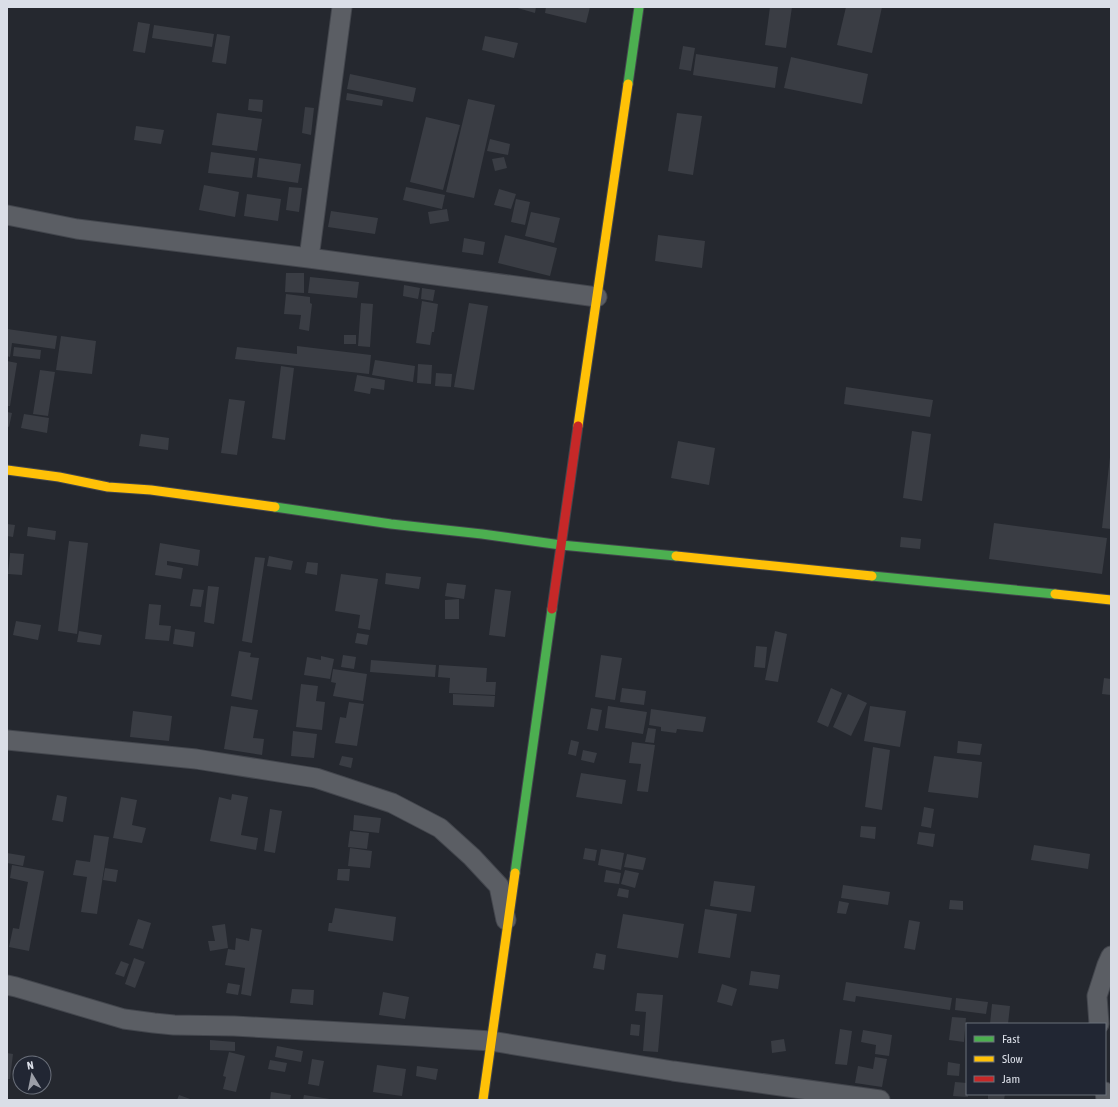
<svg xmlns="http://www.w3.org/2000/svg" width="1118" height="1107" font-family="'Asap Condensed',sans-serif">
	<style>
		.building { fill: #3a3d44 }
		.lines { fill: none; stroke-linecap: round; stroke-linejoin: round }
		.street-casing { stroke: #43464d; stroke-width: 21 }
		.fast-casing { stroke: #43464d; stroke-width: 11 }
		.slow-casing { stroke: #43464d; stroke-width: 11 }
		.jam-casing { stroke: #43464d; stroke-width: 11 }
		.street { stroke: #5b5e64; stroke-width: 19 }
		.fast { stroke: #4caf50; stroke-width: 9 }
		.slow { stroke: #ffc107; stroke-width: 9 }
		.jam { stroke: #c62828; stroke-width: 9 }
	</style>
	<rect width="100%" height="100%" fill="#25282f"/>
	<!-- building -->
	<path class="building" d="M514,7H536L535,13Z
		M546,7H590L586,23L545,13Z
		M770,7H792L786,48L765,45Z
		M846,7H882L872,53L837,45Z
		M138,22L150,24L145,53L133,51Z
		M154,25L214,34L212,47L152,38Z
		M217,34L230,36L226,64L212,62Z
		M485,36L518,43L514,58L482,50Z
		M683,46L695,48L691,71L679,69Z
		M696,54L778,67L775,88L693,75Z
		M791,57L868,74L862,104L784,88Z
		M350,74L416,88L413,102L347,89Z
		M347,93L383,100L382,106L346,100Z
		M249,99L263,100L262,112L248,110Z
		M468,99L495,105L474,198L446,192Z
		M305,107L314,108L311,135L302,133Z
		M217,113L262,119L257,151L212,145Z
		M677,113L702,116L693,175L668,171Z
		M426,117L460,125L443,190L410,182Z
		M136,126L164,130L161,144L134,140Z
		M490,139L510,144L508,155L487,151Z
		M211,152L255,158L252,178L208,173Z
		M504,157L507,168L495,171L492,159Z
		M259,158L301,164L298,183L257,177Z
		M204,185L239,192L235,217L199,210Z
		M289,187L302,188L299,212L286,210Z
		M406,187L445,195L442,209L403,200Z
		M499,189L516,194L511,209L494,205Z
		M247,194L281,199L278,221L244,216Z
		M516,199L530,202L525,225L511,222Z
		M447,209L449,221L430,224L428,212Z
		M331,211L378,218L375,234L328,227Z
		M531,212L560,218L554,243L525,236Z
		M505,235L557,248L550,276L498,263Z
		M658,235L705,241L702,268L655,261Z
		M464,238L485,242L483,255L462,252Z
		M286,273H304V293L285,292Z
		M310,277L359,282L357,298L308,293Z
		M404,285L420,288L418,299L403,296Z
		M422,288L435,290L433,301L421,299Z
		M286,294L310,297V303L312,304L309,331L299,329L301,315L284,314Z
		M422,301L438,304L434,332H432L430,345L416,343Z
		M361,303L373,304L370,347L358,346Z
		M469,303L488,306L474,390L454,387Z
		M7,329L57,336L55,349L12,343L10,357L7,356Z
		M344,335H356V344H344Z
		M61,336L96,341L92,374L56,370Z
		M297,346L371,355L369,374L235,359L237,347L297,354Z
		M14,347L41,350L40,359L13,356Z
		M375,360L415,366L413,382L372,375Z
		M7,361L17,363L10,406H7Z
		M418,364L432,365L431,384L417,383Z
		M281,366L294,368L285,440L272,438Z
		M40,370L55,372L48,416L33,414Z
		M436,373L452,374L451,387L435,386Z
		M357,375L385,380L384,390L371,388L370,394L354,391Z
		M846,387L933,400L930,417L844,404Z
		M229,399L245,401L237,455L221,453Z
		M7,412L12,413L9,427L7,426Z
		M24,414L49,418L47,433L21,428Z
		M912,431L931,434L922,501L903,498Z
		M141,434L169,438L168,450L139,446Z
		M678,441L715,448L709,485L671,478Z
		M1110,457H1111V529L1102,528Z
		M994,523L1107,538L1102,574L989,559Z
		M7,524L15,525L13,537L7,536Z
		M28,527L56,531L55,540L27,536Z
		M901,537L921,539L920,549L900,547Z
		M69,541L88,543L77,634L58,631Z
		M160,543L200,550L198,566L167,561V565L183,568L181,579L155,575Z
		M10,553L24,554L22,575L8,574Z
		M269,556L293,561L291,570L267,566Z
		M255,557L265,558L252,643L242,641Z
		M307,562L318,563L317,575L305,573Z
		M386,573L421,577L419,589L385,584Z
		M341,574L378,579L370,630L358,628L360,615L335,611Z
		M447,583L466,585L464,599L445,596Z
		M208,586L219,587L214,624L204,622Z
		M193,589L204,590L201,607L190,606Z
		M495,589L511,591L505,637L489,635Z
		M459,599V619H445V600Z
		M149,604L161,605L159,625L171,626L169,641L145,639Z
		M16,621L41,625L38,640L13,635Z
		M175,629L195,632L193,647L173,644Z
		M79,631L102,635L100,645L77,642Z
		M775,631L787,634L778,682L765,680Z
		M357,633L369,635L367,645L355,643Z
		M756,646L767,647L765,668L754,667Z
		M239,651L251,653L250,657L259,658L252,700L231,696Z
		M343,655L356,657L354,669L341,667Z
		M601,655L622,658L615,700L595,697Z
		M321,656L334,659L330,679L304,675L307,657L321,660Z
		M371,660L436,665L435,677L370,672Z
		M439,665L487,668L486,682H496L495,695L449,693L450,678L438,677Z
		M333,669L367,674L363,701L333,696L336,683L331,682Z
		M1104,678L1111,679V695L1102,694Z
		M301,684L318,686L316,701L325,702L322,730L296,727Z
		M622,688L646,691L644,705L620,702Z
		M831,688L842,693L828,727L817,722Z
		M453,694L495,696L494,707L453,705Z
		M848,694L867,703L851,736L833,727Z
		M349,702L364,704L357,746L335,743L340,717L346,718Z
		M231,706L258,710L253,738L264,739L262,755L224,749Z
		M608,706L647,712L643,734L605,728Z
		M870,706L906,711L900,747L864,741Z
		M591,708L602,710L598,731L587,729Z
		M651,709L706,717L703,732L677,729L676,733L661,731V727L649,725Z
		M133,711L172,716L169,741L130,737Z
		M648,728L656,729L654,743L645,742Z
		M293,731L317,734L314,758L291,756Z
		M571,740L579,742L576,756L568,754Z
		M958,741L982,744L980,755L957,753Z
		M632,742L655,745L648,792L637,791L641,764L629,763Z
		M873,747L890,750L882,810L865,807Z
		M583,750L597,753L594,763L581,760Z
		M342,756L353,758L351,768L339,765Z
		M934,756L982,762L978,798L928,792Z
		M581,773L626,780L622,804L576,797Z
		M232,794L248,797L241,835L258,838L256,850L210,841L219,797L231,800Z
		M57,795L67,797L63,822L52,820Z
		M121,797L137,800L132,825L146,828L142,843L113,838Z
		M924,807L934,809L931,828L921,826Z
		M270,809L282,811L275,853L264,851Z
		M354,815L381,818L379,833L353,830Z
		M861,826L876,827L875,839L860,837Z
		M350,831L369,833L367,849L348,847Z
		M919,832L935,834L933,847L917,844Z
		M94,835L109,837L97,914L81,912L87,877L73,875L76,860L90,862Z
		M1034,845L1090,854L1088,869L1031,860Z
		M350,848L372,851L370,868L348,866Z
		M585,848L597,850L595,861L583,859Z
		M601,849L624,853L621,870L598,865Z
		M7,853L25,856L23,866L7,863Z
		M627,854L646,858L643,870L624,867Z
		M12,865L44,871L29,951L9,947L13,928L19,929L28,882L10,878Z
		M105,868L118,870L116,882L103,880Z
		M338,869H350L349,881L337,880Z
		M606,870L621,873L619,884L604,882Z
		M625,870L639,873L635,888L621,884Z
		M714,881L755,886L751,912L710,906Z
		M843,885L890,892L888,905L841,898Z
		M619,888L629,890L628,898L617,896Z
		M950,900L963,901V910L949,909Z
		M839,901L849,903L846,914L837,913Z
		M335,908L396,917L393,941L328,931L329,923H332Z
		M705,909L737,914L730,958L698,953Z
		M623,914L684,924L678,958L617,948Z
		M138,919L151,923L143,949L129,945Z
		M909,920L920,922L915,950L904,948Z
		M225,924L228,948L210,951L208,941H215L212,926Z
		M251,928L262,930L251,996L241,994L245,968L225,965L228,949L235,950L236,938L249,941Z
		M596,953L606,955L604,970L593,968Z
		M134,958L145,962L135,988L125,984Z
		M121,961L129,964L124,977L115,974Z
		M751,971L780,975L778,989L749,985Z
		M846,982L952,998L950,1010L856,996L855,1002L843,1000Z
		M228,983L240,985L238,995L226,993Z
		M722,984L737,989L732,1006L717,1002Z
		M292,989L314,990L313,1005L290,1003Z
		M383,992L409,997L405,1019L379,1015Z
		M637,993L663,995L658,1052L643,1051L646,1012L635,1011Z
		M956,998L988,1002L986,1014L955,1010Z
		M992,1004L1010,1006L1008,1024H990Z
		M952,1017L966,1018L964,1042L949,1040Z
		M631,1024L640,1025L639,1036L630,1035Z
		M840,1029L852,1031L847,1065L835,1064Z
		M863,1030L892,1035L889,1056L875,1054L876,1045L861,1042Z
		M784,1039L786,1051L772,1053L771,1041Z
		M210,1040L235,1042V1051L210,1050Z
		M277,1046L303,1051L301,1062L275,1057Z
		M229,1052L245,1056L236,1092L223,1089L226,1077L223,1076Z
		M7,1053L13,1054L10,1079H7Z
		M875,1057L887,1059L882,1087L855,1083L858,1066L873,1069Z
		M312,1059L324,1061L319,1086L308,1084Z
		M270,1060L287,1063L285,1072L268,1069Z
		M948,1062L960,1064L959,1076L947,1075Z
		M377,1065L406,1069L402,1096L373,1092Z
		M417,1066L438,1069L436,1080L416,1076Z
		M955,1082L967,1083L968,1097L953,1096Z
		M271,1092L291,1095L290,1100H270Z
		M988,1094H1005L1004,1100H988Z
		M179,1095L193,1100H177Z
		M304,1095L330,1099V1100H303Z"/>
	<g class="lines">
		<defs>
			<path id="street" d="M7,215L77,229L309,258L597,297
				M309,258L342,7
				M7,740L196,759L316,778L392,803L440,828L472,857L499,886L506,920
				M7,985L16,987L124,1019L154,1023L174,1025L234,1026L414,1036L491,1041L673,1071L880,1100
				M1099,1024L1097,996L1107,965L1111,956
				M1105,1092L1106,1100"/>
			<path id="fast" d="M628,84L639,7
				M275,507L391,524L482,534L561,545L676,556
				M872,576L1055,594
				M515,873L552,609"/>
			<path id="slow" d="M578,426L628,84
				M7,470L59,477L108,487L151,490L275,507
				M676,556L872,576
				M1055,594L1111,600
				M483,1100L515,873"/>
			<path id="jam" d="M552,609L578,426"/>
		</defs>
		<!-- street casing -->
		<use href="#street" class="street-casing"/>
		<!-- fast casing -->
		<use href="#fast" class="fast-casing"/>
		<!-- slow casing -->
		<use href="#slow" class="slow-casing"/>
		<!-- jam casing -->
		<use href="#jam" class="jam-casing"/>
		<!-- street -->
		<use href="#street" class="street"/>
		<!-- fast -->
		<use href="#fast" class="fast"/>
		<!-- slow -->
		<use href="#slow" class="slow"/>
		<!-- jam -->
		<use href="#jam" class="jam"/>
	</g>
	<!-- border -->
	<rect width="1118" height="1107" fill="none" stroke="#dadee7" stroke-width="16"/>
	<!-- legend -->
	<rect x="966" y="1023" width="140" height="72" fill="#212633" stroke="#6b707b"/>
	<rect x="974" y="1036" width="20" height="6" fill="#4caf50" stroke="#6b707b"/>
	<text x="1002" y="1043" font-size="12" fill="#dadee7">Fast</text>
	<rect x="974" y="1056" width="20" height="6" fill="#ffc107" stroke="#6b707b"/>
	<text x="1002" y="1063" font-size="12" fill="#dadee7">Slow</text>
	<rect x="974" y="1076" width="20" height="6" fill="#c62828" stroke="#6b707b"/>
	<text x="1002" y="1083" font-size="12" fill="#dadee7">Jam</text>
	<!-- north arrow -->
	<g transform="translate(32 1075) rotate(350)"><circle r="19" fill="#212633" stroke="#6b707b"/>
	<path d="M0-3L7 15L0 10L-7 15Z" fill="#9b9ea7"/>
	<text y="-6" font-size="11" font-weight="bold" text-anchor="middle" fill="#dadee7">N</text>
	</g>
</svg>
